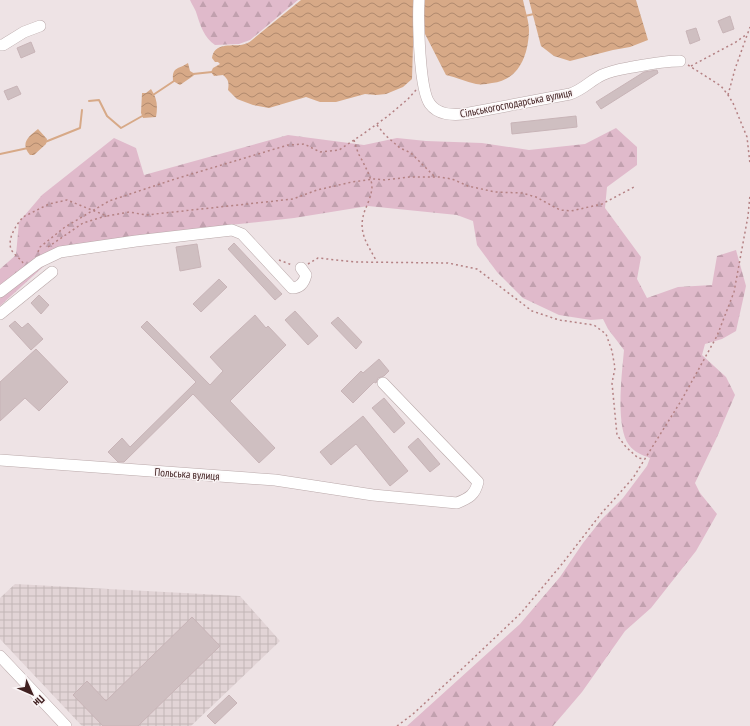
<svg xmlns="http://www.w3.org/2000/svg" width="750" height="726" font-family="'PT Sans Narrow',sans-serif">
	<style>
		.industrial { fill: url(#industrial-grid) }
		.forest { fill: url(#forest-firs) }
		.water { fill: url(#water-waves) }
		.lines { fill: none; stroke-linecap: round; stroke-linejoin: round }
		.stream { stroke: #d7a987; stroke-width: 2 }
		.building { fill: #cfbfc1; stroke: #c8b4b7 }
		.minor-casing { stroke: #baa9aa; stroke-width: 12 }
		.path { stroke: #b48183; stroke-width: 1.5; stroke-dasharray: 2 3; stroke-linecap: butt }
		.minor { stroke: #fff; stroke-width: 11 }
		.labels { text-anchor: middle; dominant-baseline: central; stroke-width: 3; stroke-linejoin: round; paint-order: stroke }
		.street-label { font-size: 11px; fill: #412121; stroke: #faf4f5 }
	</style>
	<defs>
		<pattern id="industrial-grid" width="8" height="8" patternUnits="userSpaceOnUse"><rect width="8" height="8" fill="#e2d4d6"/><path d="M0 4h8M4 0v8" fill="none" stroke="#c3b6b7"/></pattern>
		<pattern id="forest-firs" width="22" height="20" patternUnits="userSpaceOnUse"><rect width="22" height="20" fill="#e0bacb"/><path d="M5 1l3.5 6h-7zM16 11l3.5 6h-7z" fill="#c1a0ae"/></pattern>
		<pattern id="water-waves" width="16" height="10" patternUnits="userSpaceOnUse"><rect width="16" height="10" fill="#d7a987"/><path d="M0 5q4-4 8 0t8 0" fill="none" stroke="#b0896e"/></pattern>
	</defs>
	<rect width="100%" height="100%" fill="#eee3e5"/>
	<!-- industrial -->
	<path class="industrial" d="M15,584L240,596L280,641L191,726H82L0,639V598Z"/>
	<!-- forest -->
	<path class="forest" d="M190,0H298L250,40L239,44L215,45C204,37 201,27 197,15C196,10 192,5 190,0Z
		M616,128L637,147V165L607,187L605,208L641,257L637,279L647,298L678,287L712,285L717,256L736,250L746,286L736,331L722,339L705,344L702,355L726,377L735,395L717,437L695,483L700,493L717,514L696,551L651,608L625,631L582,692L553,726H407L520,624L560,577L583,543L602,519L623,498L647,466L650,458C642,455 634,452 629,445C615,426 622,374 624,350L608,329L603,319L591,320L559,315L523,298L497,272L477,245L473,221L457,215L368,206L294,218L230,225L67,249L44,266L0,306V269L16,255L19,222L42,195L114,138L136,148L144,175L288,135L364,145L397,138L426,141L482,143L529,150L585,144Z"/>
	<!-- water -->
	<path class="water" d="M301,0H413L414,12L412,79L403,87L386,94L376,95L365,94L336,102H320L306,97L269,108L253,105L237,99L228,90C229,83 229,80 223,75L214,76L211,72L213,68L220,64L218,62H215L212,58C214,43 230,46 241,45C245,44 249,43 252,40Z
		M423,0H523C525,10 529,21 529,31C528,56 519,80 492,83C487,84 481,85 476,84C466,82 456,77 446,75L425,34Z
		M529,0H636L648,40L630,47L613,50L570,61L554,56L541,46Z
		M188,63L190,71L195,74L193,76L180,85L173,81C172,66 178,70 188,63Z
		M151,89C157,98 158,106 156,117L143,118L141,113L142,93H146Z
		M38,129L47,139L46,144L34,155H30C20,143 28,137 38,129Z"/>
	<g class="lines">
		<!-- stream -->
		<path class="stream" d="M525,16L534,14
			M193,74L212,72
			M153,95L174,81
			M89,101L99,100L107,116L121,128L144,115
			M45,142L80,128L82,110
			M0,154L28,148"/>
	</g>
	<!-- building -->
	<path class="building" d="M730,16L734,29L723,33L718,21Z
		M696,28L700,40L690,44L686,31Z
		M31,42L35,52L21,58L17,48Z
		M657,70L658,73L601,109L596,102L644,72Z
		M17,86L21,94L8,100L4,91Z
		M576,116L577,127L512,134L511,123Z
		M234,243L282,294L275,300L228,249Z
		M197,244L201,267L180,271L176,247Z
		M219,279L227,287L201,312L193,304Z
		M39,295L49,305L41,314L31,303Z
		M295,311L318,336L308,345L285,320Z
		M255,315L266,328L268,326L286,345L230,401L275,448L259,463L193,394L124,462H118L108,452L122,438L130,447L196,382L141,327L147,321L210,385L223,371L210,357Z
		M338,317L362,342L356,349L331,323Z
		M15,321L22,328L28,323L43,339L31,350L9,326Z
		M36,349L68,382L39,411L25,398L0,421V382Z
		M379,359L389,371L384,376L378,378L376,383L374,382L353,403L341,391L361,371L363,373Z
		M384,398L405,423L394,433L372,408Z
		M363,416L408,471L390,486L356,444L331,465L320,452Z
		M418,438L440,464L430,472L408,447Z
		M192,617L220,646L138,726H103L73,695L87,681L106,701Z
		M229,695L237,703L215,724L207,716Z"/>
	<g class="lines">
		<defs>
			<path id="minor" d="M419,0C418,19 419,90 430,104C438,115 452,115 464,114L570,94C583,90 591,80 602,75C613,70 622,69 633,67C649,64 664,61 680,61
				M0,45H3L24,32L40,26
				M0,292L39,262L60,252L136,241L232,230L242,234L292,288C300,288 304,283 306,275L301,268
				M0,314L52,272
				M0,460L275,480L373,495L457,503C469,498 475,495 478,482L383,383
				M0,656L66,726"/>
		</defs>
		<!-- minor casing -->
		<use href="#minor" class="minor-casing"/>
		<!-- path -->
		<path class="path" d="M688,65L721,86L728,95L733,103L747,137L750,164
			M691,66L736,42L747,34
			M728,95L735,69L750,27
			M377,125L385,135L400,148L411,153L435,177
			M354,140C356,147 358,154 362,160C366,169 371,176 372,186C372,194 368,203 365,210C357,232 367,243 377,262
			M48,247L83,223L106,216
			M38,252L40,247L65,227L109,201L175,179L288,145L304,144L320,152L339,150L363,134L388,116L408,99L416,90
			M279,260L292,265
			M23,263C20,258 13,254 11,249C7,238 17,224 23,217L49,204L67,200L107,216L129,212L146,215L293,199L317,190L352,182L374,179L385,180L409,177H439L452,179L468,186L495,192L522,193L536,197L560,210L571,211L602,204L636,186
			M308,264L318,258L355,262L448,263L477,269L532,311L559,320L594,325L606,334L612,351L615,368L612,383L617,435L626,447L638,458L645,459
			M397,726L413,714L464,667L521,613L562,564L600,515L633,478L681,401L717,336L734,292L748,216L750,195"/>
		<!-- minor -->
		<use href="#minor" class="minor"/>
	</g>
	<g class="labels">
		<!-- street labels -->
		<g class="street-label">
			<text transform="translate(516 103) rotate(-11)">Сільськогосподарська вулиця</text>
			<text transform="translate(187 474) rotate(4)">Польська вулиця</text>
		</g>
	</g>
	<!-- north arrow -->
	<g transform="translate(32 694) rotate(135)" stroke="#faf4f5" stroke-width="3" paint-order="stroke">
	<path d="M0-3L7 15L0 10L-7 15Z" fill="#412121"/>
	<text y="-6" font-size="11" font-weight="bold" text-anchor="middle" fill="#412121">Пн</text>
	</g>
</svg>
